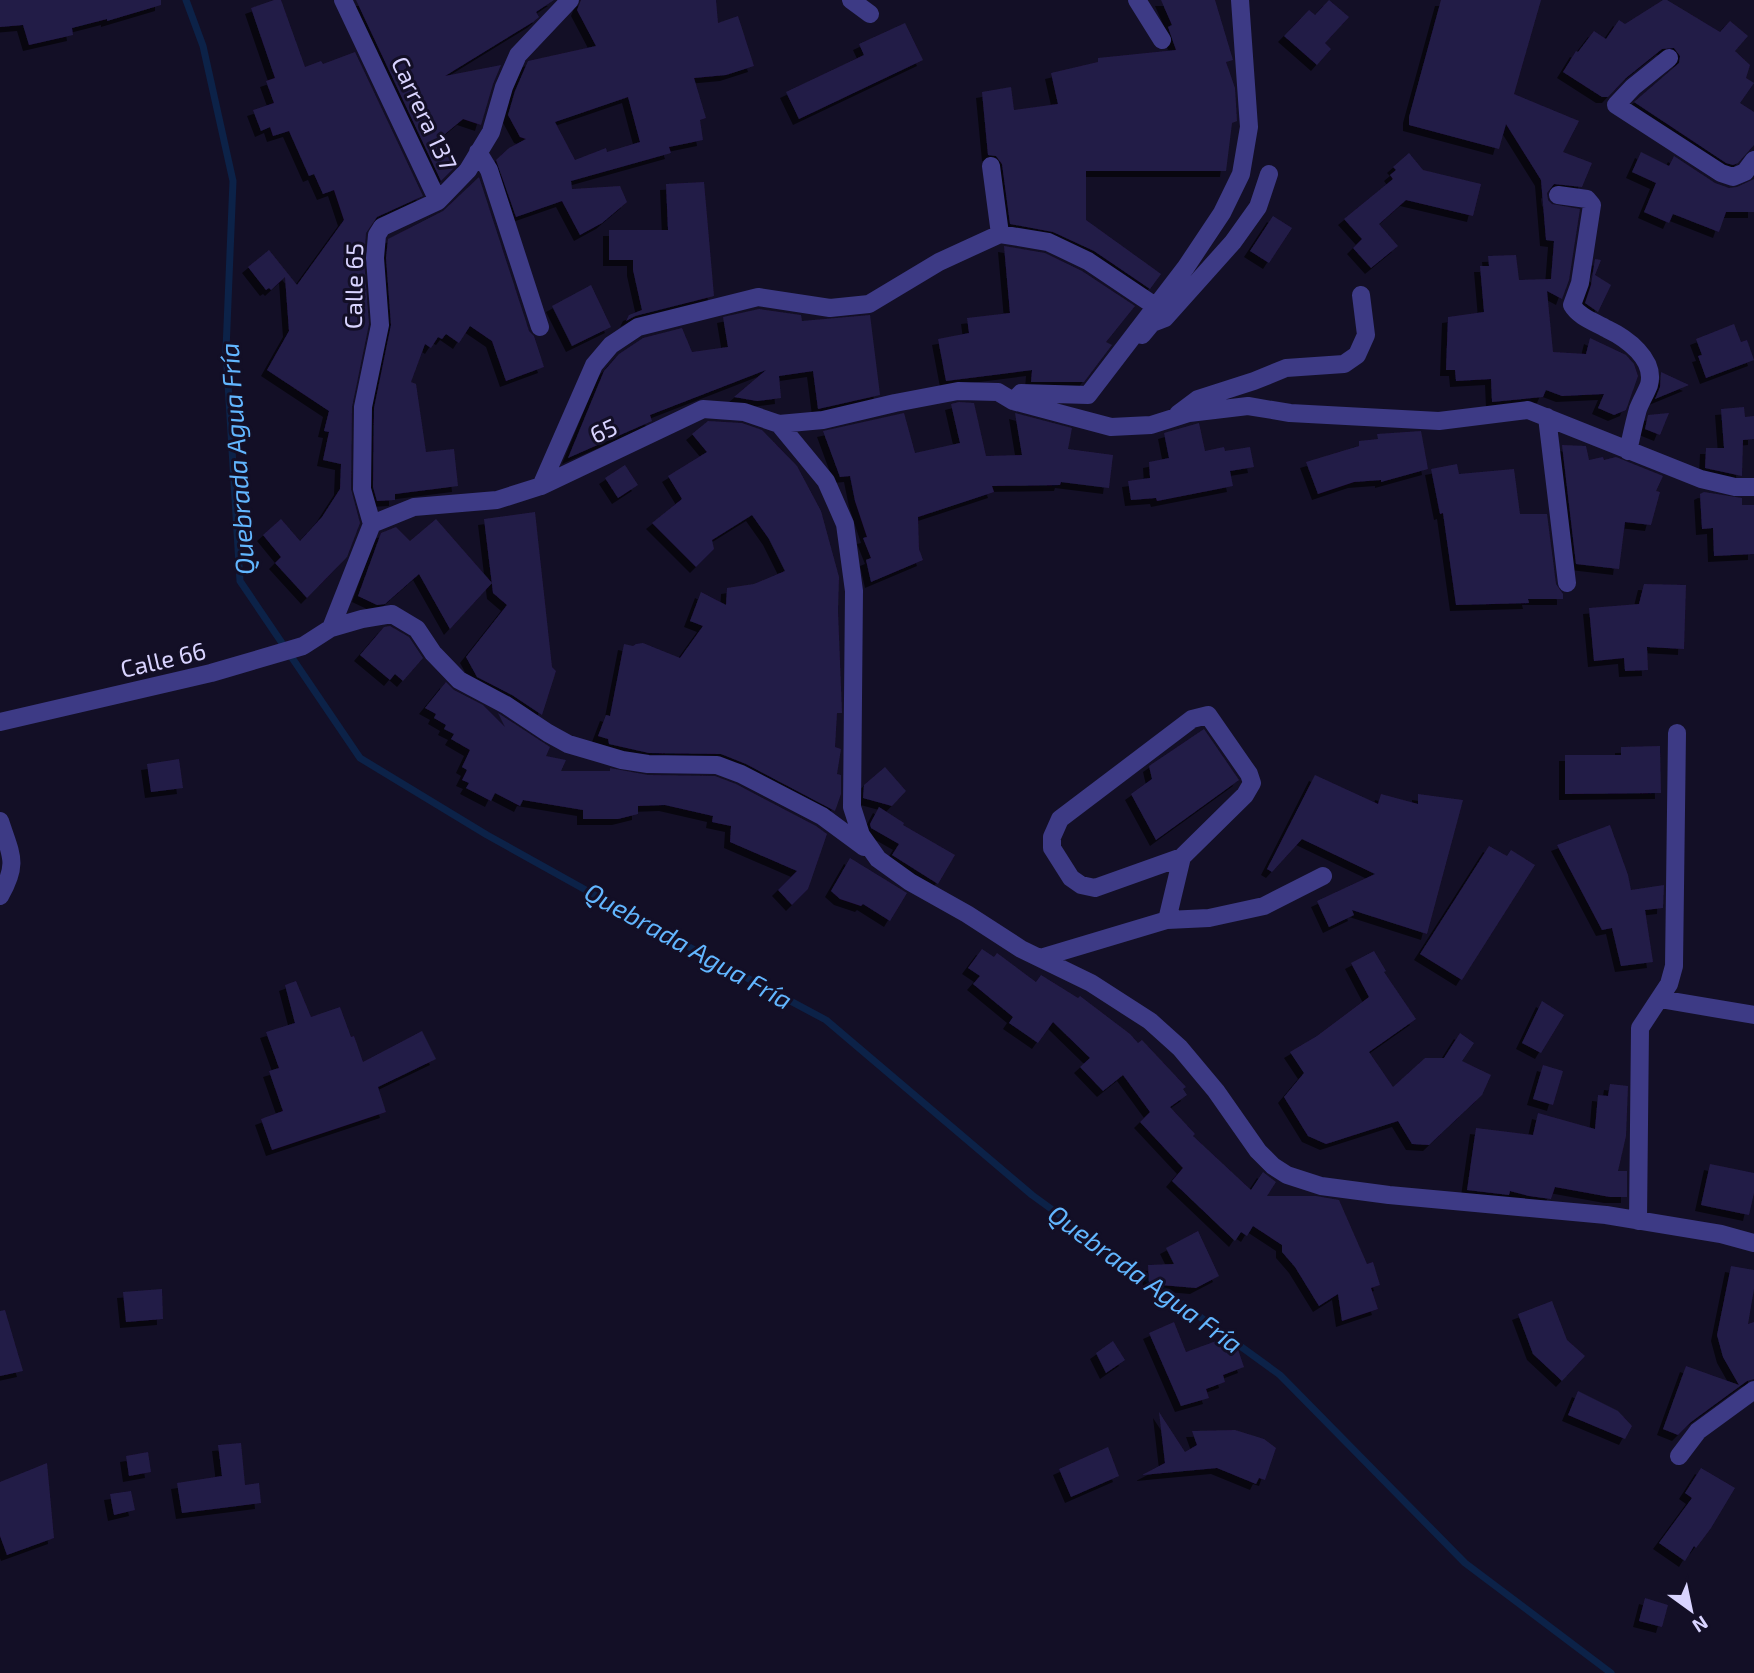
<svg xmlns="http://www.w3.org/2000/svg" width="1754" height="1673" font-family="'Exo 2',sans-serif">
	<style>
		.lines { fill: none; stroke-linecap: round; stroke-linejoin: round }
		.stream { stroke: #0c2248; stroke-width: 7 }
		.building { fill: #241b47; fill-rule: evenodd; filter: url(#shadow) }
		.minor { stroke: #3d3a85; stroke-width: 18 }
		.labels { text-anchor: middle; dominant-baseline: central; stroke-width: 6; stroke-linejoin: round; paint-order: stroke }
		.street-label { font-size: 24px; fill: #d9d4ff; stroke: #130f26 }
		.water-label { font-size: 26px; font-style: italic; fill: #62b6ff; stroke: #130f26 }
	</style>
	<defs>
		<filter id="shadow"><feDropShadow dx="-6" dy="6" stdDeviation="0" flood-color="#0009"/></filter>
	</defs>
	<rect width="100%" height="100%" fill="#130f26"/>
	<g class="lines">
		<!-- stream -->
		<path class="stream" d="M186,0L203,46L233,181L226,350L240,581L360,758L487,835L663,933L826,1020L1032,1195L1280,1375L1465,1563L1611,1673"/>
	</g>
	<!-- building -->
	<path class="building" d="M0,0H161V5L107,21V19L72,28L73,35L29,45L23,25L0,27Z
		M274,0H281L305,67L321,61L323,64L355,52L423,196L377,217L366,233L364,259L369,324L352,407L351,489L360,523L347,557L307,598L275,563L281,557L263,535L281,519L300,541L322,517L340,489L341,464L323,460L329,432L324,431L329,411L267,370L289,331L285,277L271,290L269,288L266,290L248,267L269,250L297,285L344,220L334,190L323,194L314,174L309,176L289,131L273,136L270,127L261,131L253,110L274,103L266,81L275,78L251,8Z
		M356,0H554L536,12L539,17L533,22L445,76L501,65L493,84L481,125L463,119L439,139L457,165L441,181Z
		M581,0H716L718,23L738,16L754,66L726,75L694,78L706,118L700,120L703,140L669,147L671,153L571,181L572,189L620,186L627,202L602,223L580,235L562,201L516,217L496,160L509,148L526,139L520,137L508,115L515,91L528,61L596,46L577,10ZM628,97L640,142L607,152L606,148L575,160L555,122Z
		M1161,0H1215L1233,60L1226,62L1235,88L1237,121L1232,123L1226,171H1086V220L1161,274L1150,289L1094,251L1053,232L1010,224L1002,164L996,156L988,155L982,92L1011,87L1014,110L1058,104L1051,73L1098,62V58L1176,50L1168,27L1172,25Z
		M1329,0L1349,17L1325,43L1331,49L1317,65L1284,36L1309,10L1315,15Z
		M1441,0H1541L1514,94L1579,121L1563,152L1592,163L1582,187L1554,184L1547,193L1548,200L1552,204L1580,209L1569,280L1562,299L1547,291L1553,352L1586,354L1590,338L1626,355L1634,364L1638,376L1626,410L1614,415L1598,408L1604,394L1562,396L1546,390L1543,397L1492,402L1491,379L1456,381L1455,370H1446L1448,317L1484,312L1480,266H1489L1488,256L1516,255L1519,280L1551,279L1554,241L1546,240L1541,180L1506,124L1499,149L1409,125V117Z
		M1663,0H1667L1720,32L1730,21L1748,36L1735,51L1750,65L1746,78L1754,83L1740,103L1754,112V145L1738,163L1733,165L1726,163L1634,102L1679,63L1680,56L1674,48L1662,49L1626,78L1608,97H1602L1563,72L1576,51L1578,52L1594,31L1606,39L1619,20L1625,24Z
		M905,23L923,60L799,119L786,92L864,55L859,44Z
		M1641,152L1669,166L1674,156L1715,183L1729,188L1737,187L1754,179V212H1726L1719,232L1673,214L1669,223L1644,212L1656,183L1632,172Z
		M1409,153L1423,170L1481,184L1473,216L1406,200L1379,224L1398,246L1371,268L1353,248L1362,239L1344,219L1393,179L1390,175L1396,170L1393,167Z
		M479,177L529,331L534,336L544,367L506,381L492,341L470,326L459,343L446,334L442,339L438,337L431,348L425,344L411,382L416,384L426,452L454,449L458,486L395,494V500L377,501L373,487L374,408L391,325L386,258L388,239L443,211Z
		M704,182L714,296L635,316L626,321L629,315L642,310L633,270V260H609V230H668L666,184Z
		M1273,216L1292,228L1269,263L1250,251Z
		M1004,246L1045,253L1082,271L1135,306L1106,342L1112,345L1084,382H1031L1032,370L946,381L938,339L969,333L967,318L1010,313Z
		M1595,259L1601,260L1595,275L1611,285L1598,312L1585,303L1591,285Z
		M591,285L611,327L572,346L552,306Z
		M759,309L801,315L802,321L870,315L880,395L818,409L813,371L779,376L781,398L757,401L734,397L766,370L650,415L652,421L568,458L604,371L619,354L643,338L682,328L692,352L728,347L723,317Z
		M1734,324L1741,342L1747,340L1754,360L1706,378L1698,356L1702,355L1696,339Z
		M1661,372L1689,385L1655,399L1660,387Z
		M959,402L974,403L986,456L1022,455L1015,413L1072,428L1068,449L1113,455L1109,488L1061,482L1060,485L992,486L994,492L918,517L919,549L923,560L871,582L866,560L871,558L863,538L867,537L855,501L850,476L840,477L823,431L904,413L915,453L960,443L951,404Z
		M1744,407L1745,417L1754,416V439L1743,440L1742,476L1705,468L1706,448H1724L1721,409Z
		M1669,413L1660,435L1645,429L1648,415Z
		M708,421L742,423L762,430L797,466L821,511L839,577L838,611L842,713H837L835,747L841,749L837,774L841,775V794L835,811L746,764L721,754L649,753L609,744L608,739L598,736L606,715L610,716L624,644L633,646L636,644L643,643L680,658L703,626L690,621L701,592L726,605L727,588L754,584L785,571L769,539L752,515L712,540L714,549L696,567L652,523L682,499L668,476L707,452L692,434Z
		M1199,423L1205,451L1224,447L1225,451L1250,447L1254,467L1230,471L1233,486L1157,501L1156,498L1131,500L1128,481L1150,478L1149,462L1169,458L1164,433Z
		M1421,431L1428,469L1381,482V480L1354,482L1318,494L1306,462L1359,446V441L1378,439L1377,434Z
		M1562,445L1586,446L1589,460L1603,457L1604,460L1616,457L1663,476L1656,491L1660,492L1651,525L1625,522L1619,569L1576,564Z
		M1457,464L1459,474L1514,469L1520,514H1547L1556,584L1563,594V599H1528L1529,603L1456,605L1443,513L1440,514L1431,469Z
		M625,465L638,485L618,498L605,478Z
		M1704,492L1742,498V505H1754V554L1714,556L1713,528L1702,529L1700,494Z
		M535,512L552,667L556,671L542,715L512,695L477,677L466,657L507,605L493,593L484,519Z
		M436,519L492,583L450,629L419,574L385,604L377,605L358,596L381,533L396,527L410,541Z
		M1644,584L1686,585L1684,649L1647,647L1648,670L1625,671L1624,658L1594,661L1589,608L1639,604Z
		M390,626L409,637L423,658L403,681L395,674L390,680L360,655L384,627Z
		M446,682L454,690L483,705L505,727L498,713L550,747L546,756L566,760L561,771H610V768L648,775L715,776L736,784L816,826L827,834L808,889L792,905L778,890L797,871L730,842L731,826L712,822L713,816L665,805L638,806V814L618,819H583V810L523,800L520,806L495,793L491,801L466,788L469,783L462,780L467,770L462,767L470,750L451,739L454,734L444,729L446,725L434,718L436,714L425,708Z
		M1204,729L1239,780L1156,840L1131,794L1152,779L1149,766Z
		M1660,746L1661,793L1565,794V755H1621V747Z
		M179,759L183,788L151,792L147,764Z
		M885,767L906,791L892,806L863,798L864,785Z
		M1315,775L1378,804L1381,794L1418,804V794L1463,800L1427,934L1352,910L1354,915L1329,927L1317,901L1375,874L1302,839L1272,872L1267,869Z
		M879,807L904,823L903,825L955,855L938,884L892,855L899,844L871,828L870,824Z
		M1610,825L1628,875L1631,890L1664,885L1663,908L1645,910L1653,962L1621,966L1612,928L1602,930L1557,845Z
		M1489,846L1507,856L1511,850L1535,865L1462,980L1420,954Z
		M850,858L907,893L890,921L863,904L861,906L840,899L831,891Z
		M982,949L994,957L997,953L1036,982L1041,975L1078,998L1080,996L1130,1034L1138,1043L1142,1040L1186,1087L1183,1089L1187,1095L1170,1107L1195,1134L1193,1136L1251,1190L1263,1172L1276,1182L1267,1196H1316L1339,1200L1367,1264L1373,1262L1380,1285L1371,1288L1378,1309L1342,1321L1338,1294L1319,1306L1295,1267L1282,1252V1245L1253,1226L1247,1236L1241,1232L1235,1241L1172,1181L1183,1168L1140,1122L1150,1112L1123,1075L1103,1091L1080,1067L1090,1058L1053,1022L1038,1043L1009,1023L1013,1017L973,984L980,976L968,968Z
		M1374,951L1386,971L1384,972L1416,1019L1369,1052L1393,1087L1425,1058H1444L1460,1033L1474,1043L1462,1061L1491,1075L1482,1095L1429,1145L1412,1144L1398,1121L1326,1144L1308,1136L1284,1097L1304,1073L1290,1052L1317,1036L1369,997L1351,963Z
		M296,981L311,1017L340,1007L351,1037L354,1036L363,1062L422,1031L436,1059L378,1087L386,1112L272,1150L261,1119L283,1111L269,1071L279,1068L266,1032L295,1023L285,985Z
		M1542,1001L1564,1015L1541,1053L1522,1043Z
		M1543,1065L1563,1071L1553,1105L1533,1099Z
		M1610,1084L1628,1086L1626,1136L1618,1171H1627V1197H1610L1555,1187L1551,1199L1529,1196L1510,1191L1509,1195L1467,1190L1476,1128L1533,1135L1538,1113L1595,1129L1598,1095L1608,1096Z
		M1710,1164L1754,1173V1193L1749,1215L1701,1205Z
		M1198,1231L1219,1276L1196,1288L1149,1284L1148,1265L1174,1264L1166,1248Z
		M1731,1266L1754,1270V1289L1748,1324L1754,1322V1379L1747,1381L1691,1422L1678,1435L1663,1429L1686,1366L1739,1385L1723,1357L1717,1335Z
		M162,1289L163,1319L126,1322L123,1292Z
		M1552,1301L1567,1340L1585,1356L1562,1381L1533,1354L1518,1314Z
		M5,1310L23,1371L0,1376V1311Z
		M1174,1322L1186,1352L1233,1335L1244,1367L1223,1375L1225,1382L1206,1389L1209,1398L1181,1406L1149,1333Z
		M1113,1341L1125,1360L1106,1373L1096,1353Z
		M1578,1391L1618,1411L1632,1426L1625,1439L1568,1415Z
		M1159,1412L1185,1452L1197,1445L1192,1431L1235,1430L1264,1439L1276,1448L1265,1480L1259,1478L1256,1484L1217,1468L1142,1475L1165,1463Z
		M241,1443L245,1485L259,1483L261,1503L182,1513L177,1483L222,1476L218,1445Z
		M1108,1447L1119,1476L1071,1497L1059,1469Z
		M148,1452L151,1472L129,1476L126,1456Z
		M47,1463L54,1538L7,1555L0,1536V1482Z
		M1701,1468L1735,1488L1711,1528L1696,1548L1694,1546L1685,1561L1659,1543L1692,1498L1685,1493Z
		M131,1491L135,1510L114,1515L110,1494Z
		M1645,1598L1668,1605L1662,1627L1639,1621Z"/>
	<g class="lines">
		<!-- minor -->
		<path class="minor" d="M343,0L438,201
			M851,0L870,14
			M1137,0L1162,40
			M1669,58L1633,87L1616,105L1721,173L1733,177L1745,172L1754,160
			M478,152L489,170L540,327
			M991,166L1000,234
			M1558,195L1587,199L1592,205L1580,283L1572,305C1579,317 1595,322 1607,329C1626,338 1656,359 1649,385C1646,393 1641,401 1638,409C1634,423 1631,438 1628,451
			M1142,335L1152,323L1165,318L1233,242L1258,207L1269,174
			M1013,401L1111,427L1151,425L1189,413L1248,406L1290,413L1439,421L1528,410L1701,479L1735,487H1754
			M1178,414L1198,399L1254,381L1286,368L1344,364L1357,355L1366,335L1361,295
			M1547,417L1567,583
			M779,424L823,420L895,403L958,391L998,392L1013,401L1021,393L1088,395L1186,267L1222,213L1241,174L1249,127L1240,0
			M541,486L594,365L611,345L638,327L758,297L830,308L869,304L939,262L1000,234L1048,242L1088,261L1155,306
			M372,524L362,489L363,407L380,325L375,258L377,235L382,227L438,201L468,170L491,132L504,87L518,55L570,0
			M331,628L372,524L414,507L497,500L541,486L703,409L744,412L779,424L826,481L845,524L854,591L852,807L861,835L878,859L910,882L967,914L1021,949L1091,983L1150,1021L1180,1048L1216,1091L1258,1151L1273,1166L1287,1175L1321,1186L1389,1195L1606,1215L1721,1234L1754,1243
			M0,722L211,673L303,646L331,628L362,619L392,614L417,629L433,653L459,680L506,705L548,733L568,744L622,760L648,764L717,765L741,774L822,816L864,847
			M0,821C11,855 19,863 0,896
			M1167,920L1182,857L1245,795L1252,783L1249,774L1208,715L1192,719L1060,819L1052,837V848L1071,878L1081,885L1095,888L1182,857
			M1040,958L1167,920L1209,918L1264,906L1323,876
			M1660,999L1754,1015
			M1638,1221L1640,1028L1669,984L1674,966L1677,733
			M1679,1456L1698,1431L1754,1390"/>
	</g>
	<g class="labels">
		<!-- street labels -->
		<g class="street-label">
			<text transform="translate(425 113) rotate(65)">Carrera 137</text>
			<text transform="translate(353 286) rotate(-89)">Calle 65</text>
			<text transform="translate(603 430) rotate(-25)">65</text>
			<text transform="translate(163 659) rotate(-13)">Calle 66</text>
		</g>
		<!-- water labels -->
		<g class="water-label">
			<text transform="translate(236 459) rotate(-94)">Quebrada Agua Fría</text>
			<text transform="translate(689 945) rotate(29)">Quebrada Agua Fría</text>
			<text transform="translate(1146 1278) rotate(36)">Quebrada Agua Fría</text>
		</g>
	</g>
	<!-- north arrow -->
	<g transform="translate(1691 1610) rotate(147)" stroke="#130f26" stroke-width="5" paint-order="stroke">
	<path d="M0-5L12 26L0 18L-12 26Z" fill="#d9d4ff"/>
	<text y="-10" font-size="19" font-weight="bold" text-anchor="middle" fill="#d9d4ff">N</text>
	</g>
</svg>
